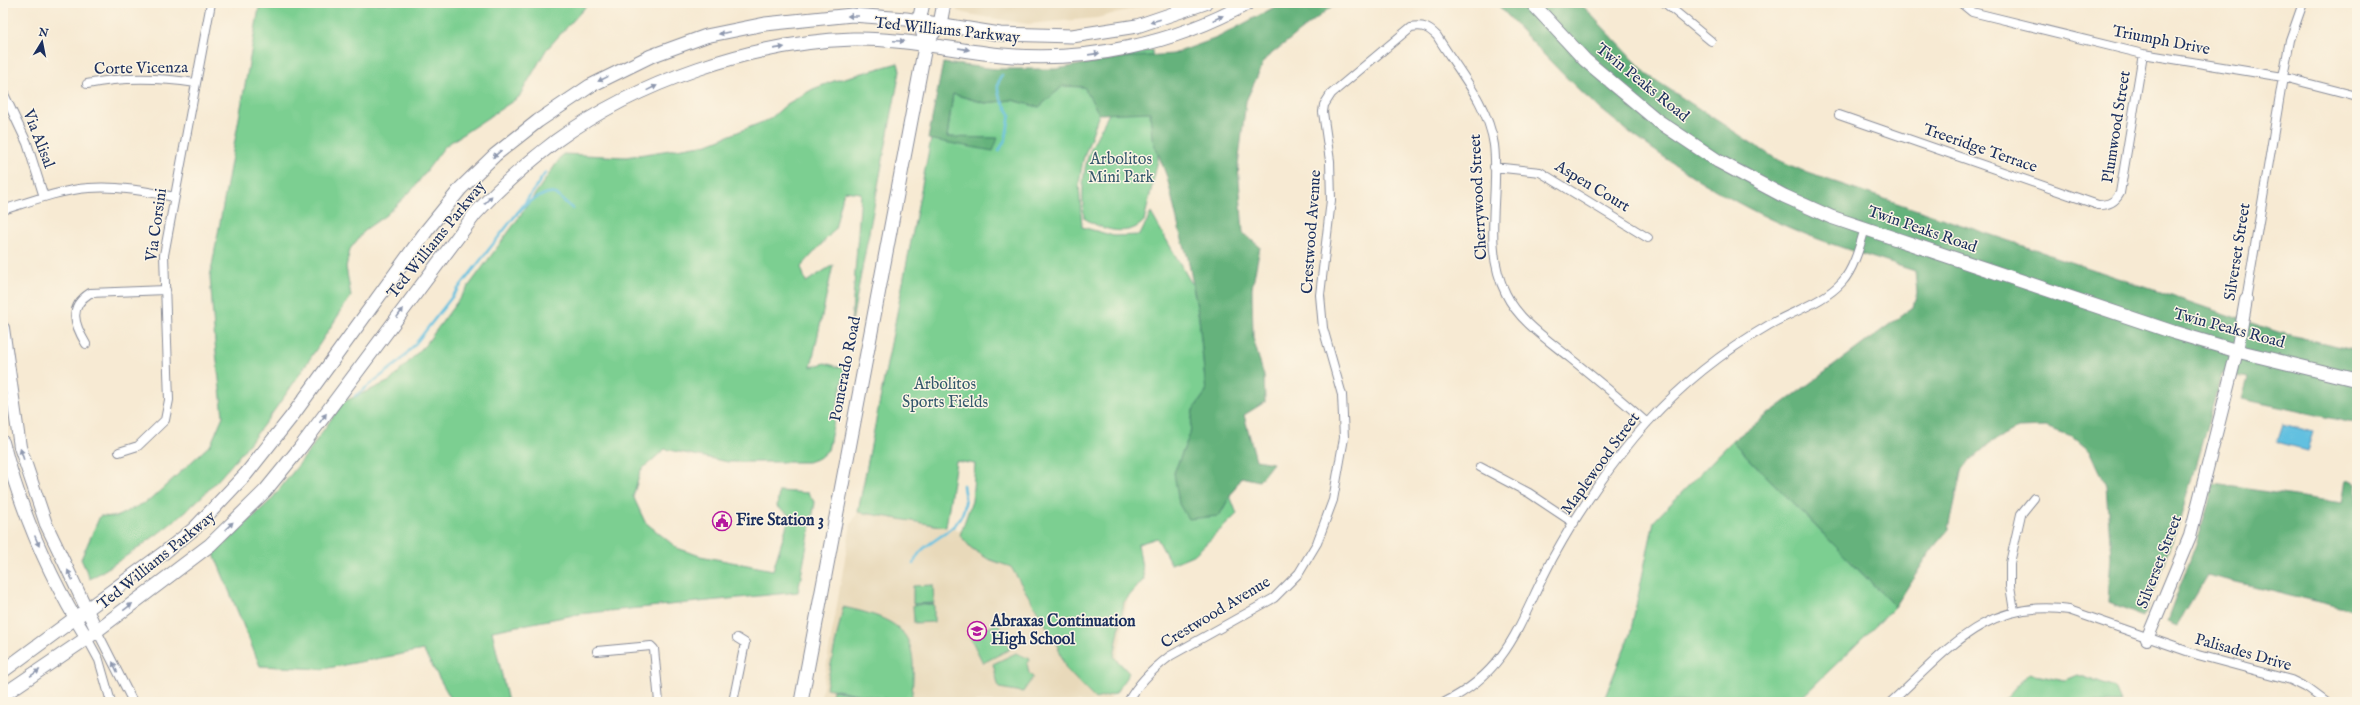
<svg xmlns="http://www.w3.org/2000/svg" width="2360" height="705" font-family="'IM FELL English',serif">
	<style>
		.built { fill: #e8d9ba }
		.green { fill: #7ccf91; stroke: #4c7f78 }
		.forest { fill: #65b27b; stroke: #40706c }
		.water { fill: #62c0e0; stroke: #3e789f }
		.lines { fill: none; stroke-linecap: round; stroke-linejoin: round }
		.stream { stroke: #62c0e0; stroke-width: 2.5 }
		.street-casing { stroke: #898c98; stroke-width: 10 }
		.secondary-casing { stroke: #898c98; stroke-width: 14 }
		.primary-casing { stroke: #898c98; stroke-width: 15 }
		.street { stroke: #fff; stroke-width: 8 }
		.secondary { stroke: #fff; stroke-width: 12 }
		.primary { stroke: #fff; stroke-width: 13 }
		.oneway { fill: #8d97ae }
		.labels { text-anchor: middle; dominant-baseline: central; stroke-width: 3; stroke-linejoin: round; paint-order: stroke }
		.street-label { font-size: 16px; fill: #1b2f5e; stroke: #fcf5e5 }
		.park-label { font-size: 16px; fill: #33576b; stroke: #fcf5e5 }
		.poi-label { font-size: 16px; font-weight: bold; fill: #1b2f5e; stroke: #fcf5e5; text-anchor: start }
	</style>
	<rect width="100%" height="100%" fill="#fcf5e5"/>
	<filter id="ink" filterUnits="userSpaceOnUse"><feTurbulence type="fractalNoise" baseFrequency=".025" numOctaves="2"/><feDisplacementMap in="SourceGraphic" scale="8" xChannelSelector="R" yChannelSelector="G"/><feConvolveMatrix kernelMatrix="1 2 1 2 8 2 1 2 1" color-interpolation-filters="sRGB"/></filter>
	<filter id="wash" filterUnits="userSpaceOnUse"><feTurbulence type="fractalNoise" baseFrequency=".012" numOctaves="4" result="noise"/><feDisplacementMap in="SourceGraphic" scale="16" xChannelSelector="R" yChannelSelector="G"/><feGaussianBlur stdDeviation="0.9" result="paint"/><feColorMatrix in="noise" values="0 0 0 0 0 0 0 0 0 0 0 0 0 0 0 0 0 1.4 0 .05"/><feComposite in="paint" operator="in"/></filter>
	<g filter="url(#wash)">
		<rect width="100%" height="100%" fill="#f7ead3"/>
		<!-- built -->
		<path class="built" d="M958,3H1154L1097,18L1028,24L972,15L957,11Z
			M858,512L1134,561L1110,702H820L851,524Z"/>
		<!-- green -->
		<path class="green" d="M260,3H589L546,50L519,97L445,146L413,189L386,215L366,229L350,249L346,267L351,296C309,360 269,425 217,481C181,520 136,551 90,579L81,559L100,516L116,517L150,500L211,444L223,416L215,343L210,277Z
			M1152,50L1158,160L1144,221C1128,238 1102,230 1084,218C1082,201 1082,177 1087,160C1094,137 1109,118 1117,95C1122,83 1123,69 1124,56Z
			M898,63L900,71L851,326L861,193L844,191L835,229L801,267L806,282L833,265L811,367L825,363L845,369L828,450L819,458L808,462H728L665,449L641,470L633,496L645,522L677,548L700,556L773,570L790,515L777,507L779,491L808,493L815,503L798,592L579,614L492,631L508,702H451L450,697L423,650L323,669L260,666L214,554L271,500L307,454L343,402L390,381L426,344L513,226L563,154L626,157L708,144L770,119L787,104L813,89L834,81Z
			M1063,86L1085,87L1099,114L1083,160L1079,183L1082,227L1114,236L1140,235L1151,213L1193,286L1199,318L1206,392L1193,410L1190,434L1174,473L1219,516L1230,496L1237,514L1195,554L1171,564L1157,538L1138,544L1144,579L1124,602L1114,657L1129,673L1115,694L1095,699L1066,669L1056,642L1011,567L988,559L971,548L960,535L972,501L975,464L956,461L946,527L858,512L931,139H998L947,137L953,94L985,103L1012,100L1039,107Z
			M1732,441L1895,607L1797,702H1603L1630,634L1654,521Z
			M933,585L934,603L913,604V586Z
			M934,604V622L914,623L913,605Z
			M843,607C908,621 919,635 911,702H901L826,688Z
			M998,623L1010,649L983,663L970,637Z
			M1016,653L1030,659L1027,663L1029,673L1033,677L1023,692L999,688L993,664Z
			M2029,673L2065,680L2077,675L2115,688L2121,702H2003Z
			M833,690L857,695L856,702H831Z"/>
		<!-- forest -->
		<path class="forest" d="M1282,3H1336L1265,59L1246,101L1238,166L1243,233L1260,247L1252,288L1253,338L1264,376L1265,402L1244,415L1256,460L1273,463L1259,481L1241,477L1219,516L1188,519L1179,504L1174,473L1190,434L1193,410L1206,392L1199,318L1188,258L1180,233L1167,177L1152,138L1150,112L1099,114L1084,87L1063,86L1039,107L1012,100L985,103L953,94L947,137L998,138L993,151L928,139L943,63L997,69H1056L1119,58L1173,54L1217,38Z
			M1496,3H1580L1649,76L1776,159L1808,173L2278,332L2357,351V417L2353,423L2242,399L2248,378L2222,373L2177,529L2144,616L2108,602L2111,556L2106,485L2091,452L2072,436L2045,427L2018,428L1990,443L1962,468L1949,529L1932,549L1895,607L1732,441L1913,307L1917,293L1915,271C1874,258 1834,246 1795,230C1734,205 1665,161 1614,120C1570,86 1534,43 1496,3Z
			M2346,479L2357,483V611L2207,575L2177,625L2167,621L2199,536L2214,484L2342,503Z"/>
		<!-- water -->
		<path class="water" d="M2283,424L2313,432L2307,450L2277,442Z"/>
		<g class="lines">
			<!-- stream -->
			<path class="stream" d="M999,151L1006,138L1010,114C1002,101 992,90 1002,75
				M517,213L530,201L547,193L556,194L573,209
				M355,396L399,362L416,343L522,207L546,172
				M914,564C919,539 962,536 965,503C966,498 963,490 963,485"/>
		</g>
	</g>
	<g filter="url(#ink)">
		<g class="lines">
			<defs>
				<path id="street" d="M1665,3L1711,41
					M1961,3L1972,12L2143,54L2283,77L2357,96
					M87,84C121,77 162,78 196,83
					M3,92L27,143L44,197
					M1839,115L2098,205C2109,205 2115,202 2120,193L2143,54
					M1494,167L1540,172L1648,238
					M3,210C31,201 60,190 89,188C118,186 146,191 174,197
					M2246,300L2283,77L2290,40L2303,3
					M86,344C74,324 68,307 90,293L166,290
					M119,452L138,446L165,420L169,400L164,255L211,3
					M1480,467L1529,493L1574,523
					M2014,611L2010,586V563L2021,514L2034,498
					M97,631L133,702
					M87,638L99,660L111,702
					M597,651L651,646L654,649L659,702
					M733,702L745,643L737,638
					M1128,702C1138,683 1153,669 1170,656L1274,598L1299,573L1317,543L1333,500L1344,438L1342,395L1323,328L1320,295L1331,200L1330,161L1323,112L1324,105L1331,94L1411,27C1423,25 1428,27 1437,36C1458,71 1488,103 1494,145C1500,195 1482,247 1506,294C1519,321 1548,340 1570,358C1596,379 1622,400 1647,423
					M1445,702C1514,668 1521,614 1555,554C1578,512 1615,458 1647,423C1682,384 1724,351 1769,325C1793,311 1823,303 1842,282C1854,269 1860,245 1865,228
					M1891,702C1947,651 1985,598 2069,610L2198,655L2291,680L2307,688L2326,702"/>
				<path id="secondary" d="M3,328L20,447L46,524L97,631
					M3,442C21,511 49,577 87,638
					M2147,639L2190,536L2237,351L2246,300"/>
				<path id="primary" d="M1532,3L1585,60L1658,121L1718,161L1784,196L1831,217L2173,332L2237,351L2357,380
					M926,43L940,24L944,3
					M3,671L165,552L195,528L246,474L292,416L427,230L461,188L495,155L538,121L590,86L651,56L706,36L765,24L852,15L906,19L1000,34L1072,36L1137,26L1205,3
					M3,695L87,638L210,545L265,491L300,448L475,214C500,187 527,163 556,141C637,82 753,42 853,39C903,38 952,50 1002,55C1087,63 1174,44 1248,3
					M801,702L923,57L926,43L919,21L923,3"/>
			</defs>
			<!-- street casing -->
			<use href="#street" class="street-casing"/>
			<!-- secondary casing -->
			<use href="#secondary" class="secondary-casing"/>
			<!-- primary casing -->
			<use href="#primary" class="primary-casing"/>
			<!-- street -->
			<use href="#street" class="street"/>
			<!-- secondary -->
			<use href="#secondary" class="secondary"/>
			<!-- primary -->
			<use href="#primary" class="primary"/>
		</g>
		<!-- one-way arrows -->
		<defs><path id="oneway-solid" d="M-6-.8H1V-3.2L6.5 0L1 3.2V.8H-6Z"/></defs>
		<g class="oneway">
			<use href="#oneway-solid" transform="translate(853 16) rotate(180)"/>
			<use href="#oneway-solid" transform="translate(1218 18) rotate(-25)"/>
			<use href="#oneway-solid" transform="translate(1155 21) rotate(164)"/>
			<use href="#oneway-solid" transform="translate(724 33) rotate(168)"/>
			<use href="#oneway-solid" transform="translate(899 41) rotate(3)"/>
			<use href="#oneway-solid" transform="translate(779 48) rotate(-8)"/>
			<use href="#oneway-solid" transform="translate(964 49) rotate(9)"/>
			<use href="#oneway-solid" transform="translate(1094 54) rotate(-8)"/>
			<use href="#oneway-solid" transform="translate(603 79) rotate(154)"/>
			<use href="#oneway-solid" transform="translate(652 88) rotate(-26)"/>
			<use href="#oneway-solid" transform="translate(497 154) rotate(139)"/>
			<use href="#oneway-solid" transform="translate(488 200) rotate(-46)"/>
			<use href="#oneway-solid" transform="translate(400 313) rotate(-54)"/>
			<use href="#oneway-solid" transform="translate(323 418) rotate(-54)"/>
			<use href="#oneway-solid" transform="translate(22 454) rotate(-108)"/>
			<use href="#oneway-solid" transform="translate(229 526) rotate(-44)"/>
			<use href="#oneway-solid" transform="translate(37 541) rotate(67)"/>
			<use href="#oneway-solid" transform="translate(70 575) rotate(-116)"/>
			<use href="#oneway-solid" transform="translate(128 607) rotate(-37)"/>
			<use href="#oneway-solid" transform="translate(115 667) rotate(-115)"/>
			<use href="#oneway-solid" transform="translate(35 673) rotate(-34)"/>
		</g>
	</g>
	<!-- icons -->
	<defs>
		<symbol id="civic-ring" viewBox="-11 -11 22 22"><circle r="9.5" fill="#fcf5e5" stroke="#b5179e" stroke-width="1.5"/><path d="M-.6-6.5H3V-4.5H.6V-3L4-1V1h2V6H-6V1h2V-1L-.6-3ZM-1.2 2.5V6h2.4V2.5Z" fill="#b5179e"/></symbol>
		<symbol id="school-ring" viewBox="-11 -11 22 22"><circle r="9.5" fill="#fcf5e5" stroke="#b5179e" stroke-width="1.5"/><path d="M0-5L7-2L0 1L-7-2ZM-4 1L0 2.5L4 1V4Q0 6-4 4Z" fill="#b5179e"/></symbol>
	</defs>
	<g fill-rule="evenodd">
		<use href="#civic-ring" x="711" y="510" width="22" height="22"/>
		<use href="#school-ring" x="966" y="620" width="22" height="22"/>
	</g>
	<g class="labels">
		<!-- street labels -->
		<g class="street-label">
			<text transform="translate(947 31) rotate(6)">Ted Williams Parkway</text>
			<text transform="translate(2161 41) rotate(11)">Triumph Drive</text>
			<text transform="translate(141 69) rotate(-1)">Corte Vicenza</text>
			<text transform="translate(1642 83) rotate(39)">Twin Peaks Road</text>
			<text transform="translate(2117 127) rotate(-81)">Plumwood Street</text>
			<text transform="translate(38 139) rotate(69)">Via Alisal</text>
			<text transform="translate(1980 149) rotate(19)">Treeridge Terrace</text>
			<text transform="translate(1592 187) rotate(31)">Aspen Court</text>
			<text transform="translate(1479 197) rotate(-93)">Cherrywood Street</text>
			<text transform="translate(157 225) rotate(-82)">Via Corsini</text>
			<text transform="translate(1922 230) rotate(19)">Twin Peaks Road</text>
			<text transform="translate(1312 232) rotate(-86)">Crestwood Avenue</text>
			<text transform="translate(437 240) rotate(-51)">Ted Williams Parkway</text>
			<text transform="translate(2238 252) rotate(-81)">Silverset Street</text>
			<text transform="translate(2229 329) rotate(15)">Twin Peaks Road</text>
			<text transform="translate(846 369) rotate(-79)">Pomerado Road</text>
			<text transform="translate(1601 464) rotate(-54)">Maplewood Street</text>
			<text transform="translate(157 561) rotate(-39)">Ted Williams Parkway</text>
			<text transform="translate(2160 562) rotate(-69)">Silverset Street</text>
			<text transform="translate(1216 613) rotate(-31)">Crestwood Avenue</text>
			<text transform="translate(2243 653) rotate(16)">Palisades Drive</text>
		</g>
		<!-- park labels -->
		<g class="park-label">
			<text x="1121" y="160">Arbolitos<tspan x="1121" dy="18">Mini Park</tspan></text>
			<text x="945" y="385">Arbolitos<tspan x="945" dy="18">Sports Fields</tspan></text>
		</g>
		<!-- poi labels -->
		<g class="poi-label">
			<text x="736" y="521">Fire Station 3</text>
			<text x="991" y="622">Abraxas Continuation<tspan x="991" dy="18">High School</tspan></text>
		</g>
	</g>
	<!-- margin -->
	<rect width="2360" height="705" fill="none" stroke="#fcf5e5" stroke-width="16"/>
	<!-- north arrow -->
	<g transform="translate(42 42) rotate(10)" stroke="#fcf5e5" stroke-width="3" paint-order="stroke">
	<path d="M0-3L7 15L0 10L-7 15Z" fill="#1b2f5e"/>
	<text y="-6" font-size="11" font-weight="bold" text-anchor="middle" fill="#1b2f5e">N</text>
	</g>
</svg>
